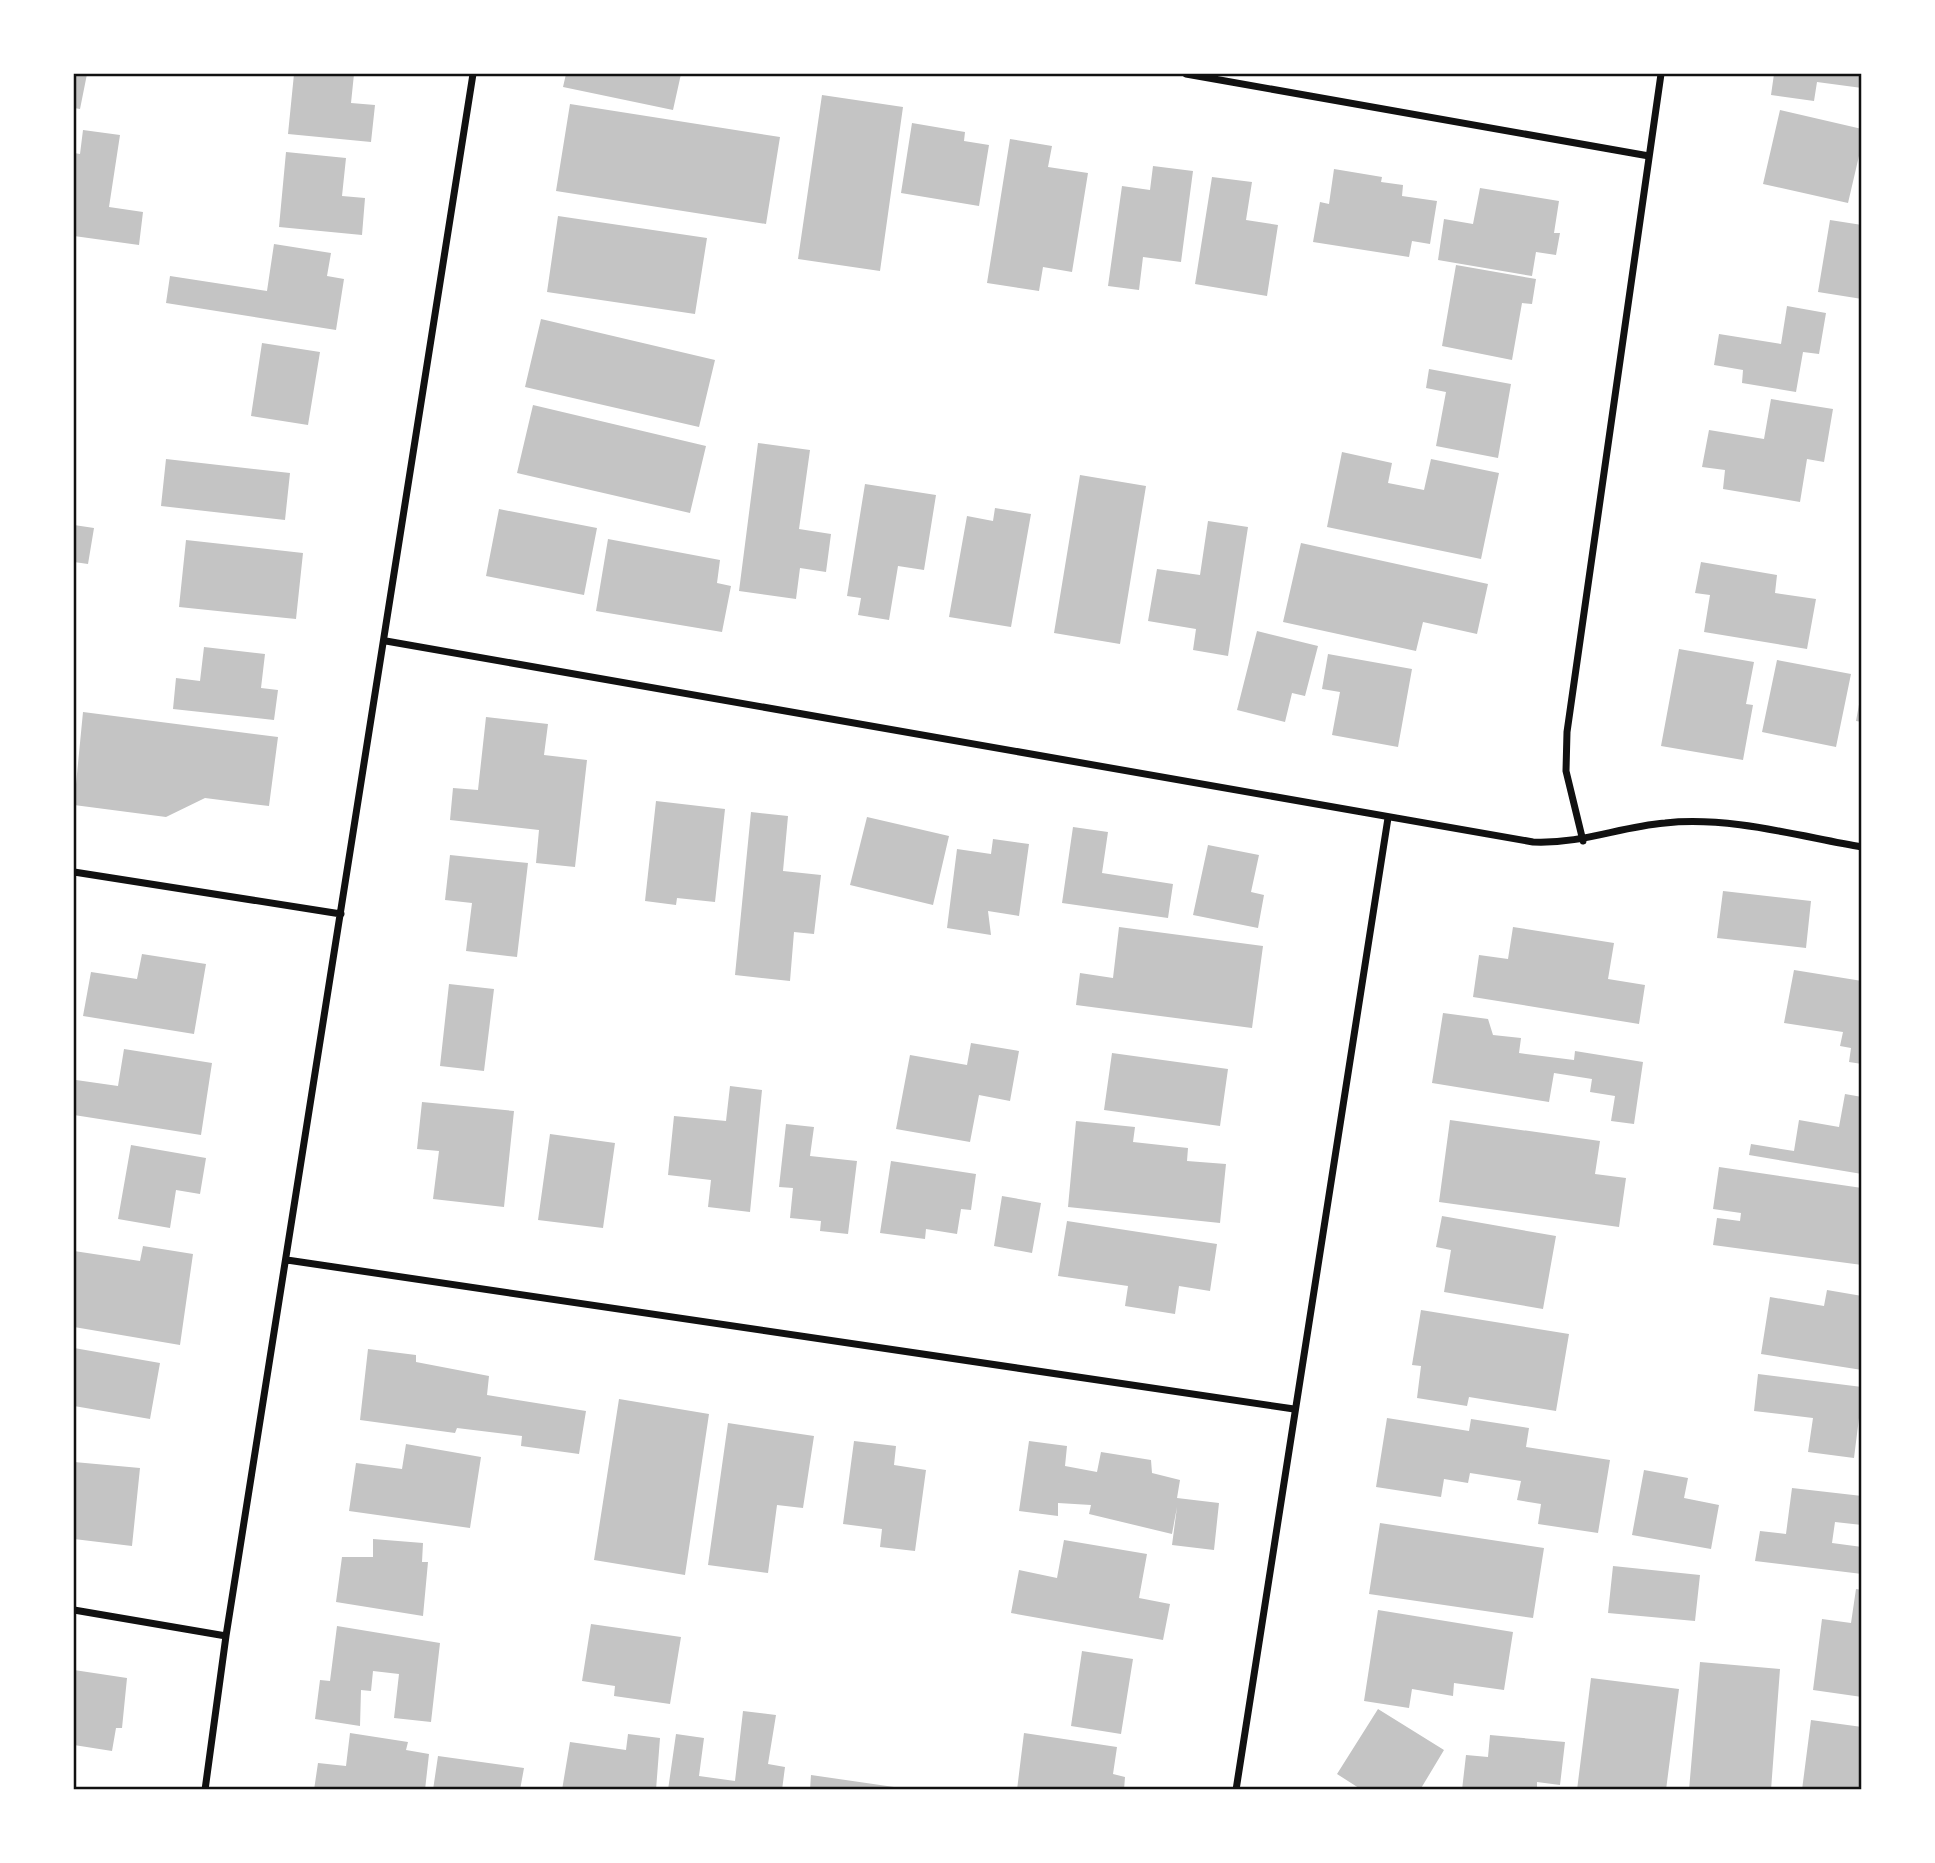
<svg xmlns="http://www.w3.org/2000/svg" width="1935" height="1863" font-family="'Times New Roman',serif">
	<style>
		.building { fill: #c4c4c4 }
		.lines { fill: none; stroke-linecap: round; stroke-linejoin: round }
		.minor { stroke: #111; stroke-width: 7 }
		.neatline { fill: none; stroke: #111; stroke-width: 2.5 }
	</style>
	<rect width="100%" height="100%" fill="#fff"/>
	<!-- building -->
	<path class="building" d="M74,74H87L80,109L74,108Z
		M294,74H354L351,103L375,105L371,142L288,134Z
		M566,74H681L673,110L563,87Z
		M1774,74H1862V88L1817,82L1814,101L1771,95Z
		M822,95L903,107L880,271L798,259Z
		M570,104L780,137L766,224L556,191Z
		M1780,110L1862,129V143L1848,203L1763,184Z
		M912,123L965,132L964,141L989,145L979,206L901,193Z
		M83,130L120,135L109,207L143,212L139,245L74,236V153L80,154Z
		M1010,139L1052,146L1048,167L1088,173L1072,272L1043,267L1039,291L987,283Z
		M286,152L346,158L342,196L365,198L362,235L279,227Z
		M1153,166L1193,171L1181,262L1143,257L1139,290L1108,286L1122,186L1150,190Z
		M1334,169L1382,177L1381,182L1403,185L1402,196L1437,201L1430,244L1412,241L1409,257L1313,242L1320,202L1329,204Z
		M1212,177L1252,182L1246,220L1278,225L1267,296L1195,284Z
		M1480,188L1559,201L1554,233H1560L1556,255L1536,252L1532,276L1438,260L1444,219L1473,224Z
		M558,216L707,238L695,314L547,292Z
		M1830,220L1862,225V299L1818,292Z
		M274,244L331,253L327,276L344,279L336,330L166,303L170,276L267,291Z
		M1456,265L1536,279L1532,304L1522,303L1512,360L1442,346Z
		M1787,306L1826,313L1819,354L1803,352L1796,392L1742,383L1743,370L1714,365L1719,334L1781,344Z
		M541,319L715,360L699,427L525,387Z
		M262,343L320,352L308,425L251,416Z
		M1429,369L1511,384L1498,458L1436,446L1446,392L1426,388Z
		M1771,399L1833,409L1824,462L1807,459L1800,502L1723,489L1725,470L1702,467L1709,430L1764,439Z
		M533,405L706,446L690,513L517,473Z
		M758,443L810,450L799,529L831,534L826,572L800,568L796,599L739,591Z
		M1342,452L1392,463L1388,483L1424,490L1431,459L1499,473L1481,559L1327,527Z
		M166,459L290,473L285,520L161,506Z
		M1080,475L1146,486L1120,644L1054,633Z
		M865,484L936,495L924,570L898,566L889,620L858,615L861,598L847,596Z
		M995,508L1031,514L1011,627L949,617L967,516L993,521Z
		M499,509L597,528L584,595L486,576Z
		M1208,521L1248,527L1228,656L1193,650L1196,629L1148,621L1157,569L1200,575Z
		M74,525L94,528L88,564L74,562Z
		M608,539L720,560L717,583L731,586L722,632L596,611Z
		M186,540L303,553L296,619L179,607Z
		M1301,543L1488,584L1477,634L1423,622L1416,651L1283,622Z
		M1701,562L1777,575L1775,593L1816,599L1807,649L1704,632L1710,595L1695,593Z
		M1257,631L1318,646L1305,696L1292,693L1285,722L1237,710Z
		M204,647L265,654L261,688L278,690L274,720L173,709L176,678L200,681Z
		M1679,649L1754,662L1746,704L1753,705L1743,760L1661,746Z
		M1328,654L1412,669L1398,747L1332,735L1340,692L1322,689Z
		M1777,660L1851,674L1836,747L1762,732Z
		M1860,699H1862V722L1856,721Z
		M83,712L278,737L269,806L205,798L166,817L74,805Z
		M486,717L548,724L544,755L587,760L575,867L536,863L539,830L450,820L453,788L478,790Z
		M656,801L725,809L715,902L677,898L676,905L645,901Z
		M751,812L788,816L783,871L821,875L814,934L794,932L790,981L735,975Z
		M867,817L949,836L933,905L850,885Z
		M1073,827L1108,832L1102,873L1173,884L1168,918L1062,903Z
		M993,839L1029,844L1019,916L988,911L991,935L947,928L957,849L991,854Z
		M1208,845L1259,855L1251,892L1264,895L1258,928L1193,915Z
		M450,855L528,863L517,957L466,951L472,903L445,900Z
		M1723,891L1811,901L1806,948L1717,938Z
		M1119,927L1263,946L1252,1028L1076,1005L1080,973L1113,978Z
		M1513,927L1614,943L1608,979L1645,985L1639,1024L1473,997L1479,955L1508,959Z
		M142,954L206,964L194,1034L83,1016L91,972L137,979Z
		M1794,970L1862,981V1064L1849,1062L1851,1048L1840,1046L1843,1032L1784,1023Z
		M449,984L494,989L484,1071L440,1066Z
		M1443,1013L1488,1019L1493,1035L1521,1038L1519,1053L1574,1060L1575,1051L1643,1062L1634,1124L1611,1121L1615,1096L1590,1092L1592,1079L1554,1073L1549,1102L1432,1083Z
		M971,1043L1019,1051L1010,1101L979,1095L970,1142L896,1129L910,1055L967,1065Z
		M124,1049L212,1063L201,1135L74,1115L76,1080L118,1086Z
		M1112,1053L1228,1069L1220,1126L1104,1110Z
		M730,1086L762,1090L750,1212L708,1207L711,1180L668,1175L674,1116L726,1121Z
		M1845,1094L1862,1097V1174L1749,1155L1751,1144L1794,1151L1799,1120L1839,1127Z
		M422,1102L514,1111L504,1207L433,1199L439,1151L417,1149Z
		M1450,1120L1600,1141L1595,1174L1626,1178L1619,1227L1439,1202Z
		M1076,1121L1135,1127L1133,1142L1188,1148L1187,1161L1226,1164L1220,1223L1068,1207Z
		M786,1124L814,1127L810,1156L857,1161L848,1234L820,1231L821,1221L790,1218L793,1188L779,1187Z
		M550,1134L615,1143L603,1228L538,1220Z
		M131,1145L206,1158L200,1194L176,1190L170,1228L118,1219Z
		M891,1161L976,1174L971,1210L961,1209L957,1234L926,1229L925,1239L880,1233Z
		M1719,1167L1862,1188V1265L1713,1245L1717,1218L1740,1221L1741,1213L1713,1209Z
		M1002,1196L1041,1203L1032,1253L994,1246Z
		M1442,1216L1556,1236L1543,1309L1444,1292L1451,1250L1436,1247Z
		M1067,1221L1217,1244L1210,1291L1179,1286L1175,1314L1125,1306L1128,1286L1058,1276Z
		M143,1246L193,1254L180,1345L74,1327V1251L140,1261Z
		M1827,1290L1862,1296V1370L1761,1354L1770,1297L1824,1306Z
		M1421,1310L1569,1334L1556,1411L1469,1397L1467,1406L1417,1398L1421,1366L1412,1365Z
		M74,1348L160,1363L150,1419L74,1406Z
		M368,1349L416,1355V1362L489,1376L487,1395L586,1411L579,1454L521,1446L522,1436L457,1428L455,1433L360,1420Z
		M1758,1374L1862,1387V1418H1859L1854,1458L1808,1452L1813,1418L1754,1411Z
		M619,1399L709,1414L685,1575L594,1560Z
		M1387,1418L1469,1431L1471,1419L1529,1428L1526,1447L1610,1460L1598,1533L1538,1524L1541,1504L1517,1500L1521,1481L1470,1473L1468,1483L1444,1479L1441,1497L1376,1487Z
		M728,1423L814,1436L803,1508L777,1505L768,1573L708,1565Z
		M854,1441L896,1446L894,1465L926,1470L915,1551L880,1547L882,1529L843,1524Z
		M1029,1441L1067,1446L1065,1466L1097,1472L1101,1452L1151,1460L1152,1473L1180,1480L1177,1498L1219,1503L1214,1550L1172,1545L1177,1507L1172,1534L1089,1514L1091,1505L1058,1503V1516L1019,1511Z
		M406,1444L481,1457L470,1528L349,1511L356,1463L402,1469Z
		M74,1462L140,1468L132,1546L74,1539Z
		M1644,1470L1688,1478L1684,1498L1719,1505L1711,1549L1632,1535Z
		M1792,1488L1862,1496V1525L1835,1522L1832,1543L1862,1547V1574L1755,1561L1760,1531L1786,1534Z
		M1380,1523L1544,1548L1533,1618L1369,1594Z
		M373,1539L423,1543L422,1562H428L423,1616L336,1602L342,1557H373Z
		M1064,1540L1147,1554L1139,1598L1170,1604L1163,1640L1011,1613L1019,1570L1057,1578Z
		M1613,1566L1700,1575L1695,1621L1608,1613Z
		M1856,1589L1862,1590V1697L1813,1690L1822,1619L1851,1623Z
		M1378,1610L1513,1632L1504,1690L1454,1683L1453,1696L1412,1689L1409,1708L1364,1701Z
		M591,1624L681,1637L670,1704L614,1696L615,1686L582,1681Z
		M337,1626L440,1643L431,1722L394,1718L399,1674L373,1671L371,1691L361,1690L360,1726L315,1719L320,1680L330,1681Z
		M1082,1651L1133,1659L1121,1734L1071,1726Z
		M1700,1662L1780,1669L1771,1790H1689Z
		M74,1670L127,1678L122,1728H116L112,1751L74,1745Z
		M1591,1678L1679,1689L1666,1790H1577Z
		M1378,1709L1444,1750L1420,1790H1362L1337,1774Z
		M743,1711L776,1715L768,1764L785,1767L782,1790H668L676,1734L704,1738L699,1776L735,1781Z
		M1811,1720L1862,1727V1790H1802Z
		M350,1733L408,1742L406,1750L429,1754L425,1790H314L318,1763L346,1766Z
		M1024,1733L1117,1747L1113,1774L1125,1777L1124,1790H1017Z
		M628,1734L660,1738L656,1790H562L570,1742L626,1750Z
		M1490,1735L1565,1742L1560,1785L1537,1782V1790H1462L1466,1755L1488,1757Z
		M438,1756L524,1768L520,1790H433Z
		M811,1775L894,1787V1790H810Z"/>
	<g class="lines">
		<!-- minor -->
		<path class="minor" d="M1186,74L1649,156
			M386,641L1533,842C1583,844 1618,827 1665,823C1729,816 1798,836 1862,847
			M1583,841L1566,771L1567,732L1661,74
			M74,872L341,914
			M287,1260L1294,1409
			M74,1610L226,1636
			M205,1790L226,1636L473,74
			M1236,1790L1388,818"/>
	</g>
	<!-- border -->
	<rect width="1935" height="1863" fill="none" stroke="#ffffff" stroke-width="150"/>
	<rect x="75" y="75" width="1785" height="1713" class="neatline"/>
</svg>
